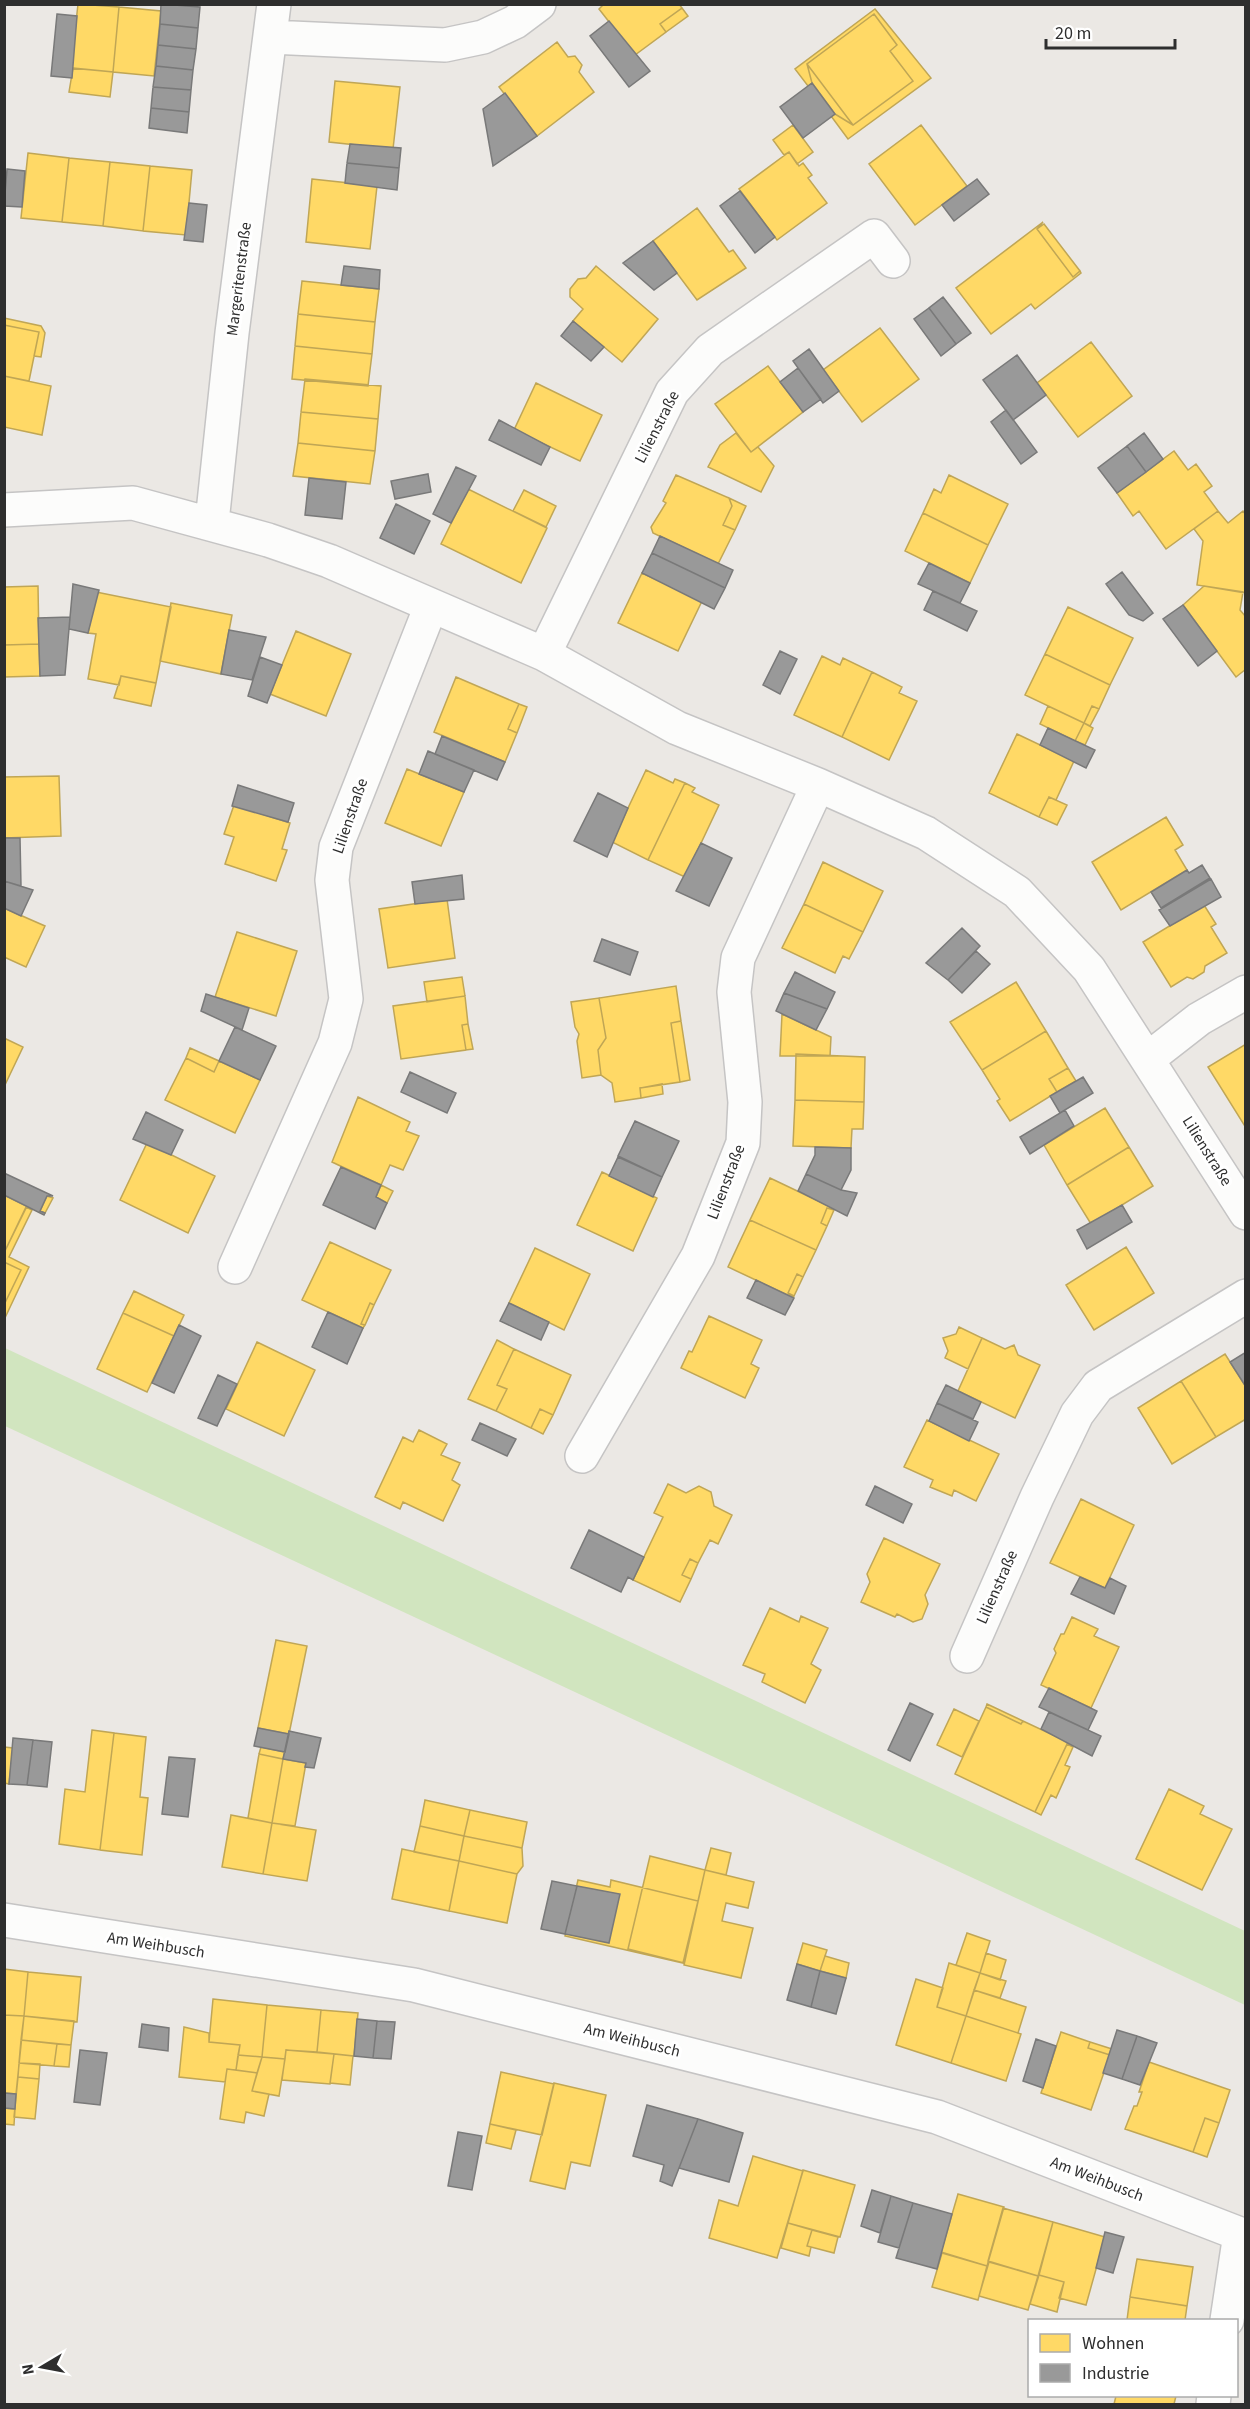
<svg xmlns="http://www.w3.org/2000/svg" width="1250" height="2409" font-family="'Source Sans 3',sans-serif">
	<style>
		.green { fill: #d1e5bf }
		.homes { fill: #ffd966; stroke: #c0a655; stroke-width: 1.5 }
		.industry { fill: #999; stroke: #797979; stroke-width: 1.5 }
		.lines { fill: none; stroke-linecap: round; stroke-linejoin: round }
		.street-casing { stroke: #c5c4c4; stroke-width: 36 }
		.street { stroke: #fcfcfb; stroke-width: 33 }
		.labels { text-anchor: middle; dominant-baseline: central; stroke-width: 6; stroke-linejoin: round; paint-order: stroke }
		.street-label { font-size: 16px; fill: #2e2e2e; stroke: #fff }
	</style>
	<rect width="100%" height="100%" fill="#ebe8e4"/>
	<!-- green -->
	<path class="green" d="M5,1348L1245,1931V2005L5,1426Z"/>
	<!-- homes -->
	<path class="homes" d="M78,4L119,7L113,72L71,68Z
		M604,4H679L682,8L660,24L666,32L635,55L599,9Z
		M119,7L161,11L154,76L113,72Z
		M682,8L688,16L666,32L660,24Z
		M875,9L931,78L848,139L831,116L835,114L853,125L913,81L890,51L897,45L874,14L807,64L812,83L808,86L795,69Z
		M874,14L897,45L890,51L913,81L853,125L807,64Z
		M557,42L568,57L575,56L582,65L579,72L594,92L537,136L499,87Z
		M807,64L853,125L835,114L812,83Z
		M73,68L113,72L110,97L69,92Z
		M335,81L400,87L393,149L329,142Z
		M793,125L813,152L797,164L789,152L784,155L773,140Z
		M921,125L967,186L915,225L869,164Z
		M789,152L799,166L803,163L812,175L808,178L827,203L777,240L739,189Z
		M28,153L69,158L62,222L21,218Z
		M69,158L110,162L103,226L62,222Z
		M110,162L150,166L143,231L103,226Z
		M150,166L192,170L186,235L143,231Z
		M312,179L377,186L370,249L306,242Z
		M697,208L729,252L733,250L746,268L697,300L653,241Z
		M1043,222L1037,229L1073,277L1080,271L1081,273L1035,309L1031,304L991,334L956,288Z
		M1044,224L1080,271L1073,277L1037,229Z
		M596,266L658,319L622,362L573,321L583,309L570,297V289L578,279L586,278Z
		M302,281L379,289L375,322L298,314Z
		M298,314L375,322L372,354L295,346Z
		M4,318L41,326L45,333L41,357L34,356L39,332L4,325Z
		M4,325L39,332L29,381L4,376Z
		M880,328L919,379L862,422L823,370Z
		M1091,342L1132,396L1078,437L1037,383Z
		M295,346L372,354L368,386L292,379Z
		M768,366L803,412L751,452L715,404Z
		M4,376L51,386L42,435L4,427Z
		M305,379L381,386L378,419L301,412Z
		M536,383L602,415L580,461L514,430Z
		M301,412L378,419L375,451L298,443Z
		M736,433L751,452L758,447L774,466L761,492L708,467L720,445Z
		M298,443L375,451L370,484L293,476Z
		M1174,451L1188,470L1196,464L1212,486L1204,492L1218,511L1166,549L1139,511L1133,516L1117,493Z
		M676,475L729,498L732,506L723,525L735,530L718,564L653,533L651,527L666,503L663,501Z
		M949,475L1008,504L988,545L923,513L934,489L941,493Z
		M468,489L547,528L521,583L441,544Z
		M524,490L556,506L546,527L513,511Z
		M729,498L746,506L735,530L723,525L732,506Z
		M1218,511L1228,523L1243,511L1246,515V593L1197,585L1203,541L1194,529Z
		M923,513L988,545L970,583L905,551Z
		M642,573L702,601L678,651L618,623Z
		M38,586L39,644L4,645V587Z
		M1204,586L1243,592L1240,610L1246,617V669L1236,677L1183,605Z
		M96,592L171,607L156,683L121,676L119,685L88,679L96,634L88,633Z
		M171,603L232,615L221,674L160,661Z
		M1068,607L1133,638L1110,685L1045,654Z
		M296,631L351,654L326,716L270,694Z
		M39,644L40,676L4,677V645Z
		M1045,654L1110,685L1099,709L1092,706L1084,723L1025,695Z
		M822,656L840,665L843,658L872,672L842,737L794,715Z
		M872,672L902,687L899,693L917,701L889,760L842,737Z
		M121,676L156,683L151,706L114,698Z
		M456,677L519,704L508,729L517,733L505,762L434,732Z
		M519,704L527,707L517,733L508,729Z
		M1048,706L1084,723L1075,741L1040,724Z
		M1092,706L1099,709L1090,726L1084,723Z
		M1084,723L1093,728L1085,745L1075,741Z
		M1017,734L1074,761L1056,800L1049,797L1039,817L989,793Z
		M407,769L464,792L441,846L385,823Z
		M646,770L673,783L675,779L685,783L648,860L612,842Z
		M59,776L61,836L4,838V777Z
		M685,783L695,788L692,792L719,805L685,877L648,860Z
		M1049,797L1067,805L1057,825L1039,817Z
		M234,805L290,823L282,849L287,850L276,881L225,864L234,837L224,834Z
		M1166,817L1183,845L1175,850L1187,870L1121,910L1092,862Z
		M823,862L883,891L863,932L804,904Z
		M447,899L455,958L388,968L379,909Z
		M804,904L863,932L849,959L843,956L835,973L782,948Z
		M1204,905L1216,924L1211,927L1227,953L1205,966L1204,972L1193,979L1187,977L1171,987L1143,942Z
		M4,908L45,926L26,967L4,957Z
		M237,932L297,951L276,1016L215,997Z
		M462,977L465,996L427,1002L424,982Z
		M1016,982L1046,1031L982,1070L950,1022Z
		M676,986L681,1021L671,1023L680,1082L640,1088L641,1098L615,1102L612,1083L601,1075L598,1050L606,1038L599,998Z
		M465,996L468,1024L462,1025L466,1050L401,1059L393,1006Z
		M599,998L606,1038L598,1050L601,1075L582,1078L577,1041L579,1034L575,1027L571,1002Z
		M782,1014L831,1037L830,1056H780Z
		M681,1021L690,1080L680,1082L671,1023Z
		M468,1024L473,1049L466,1050L462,1025Z
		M1046,1031L1068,1068L1049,1079L1057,1092L1010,1121L997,1101L1000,1099L982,1070Z
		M4,1038L23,1047L4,1087Z
		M1246,1044V1128L1208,1067Z
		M190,1048L219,1061L214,1072L186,1058Z
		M796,1054L865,1057L864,1102L795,1100Z
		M186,1058L214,1072L219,1061L260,1080L235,1133L165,1100Z
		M1068,1068L1076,1081L1057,1092L1049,1079Z
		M662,1084L663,1094L641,1098L640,1088Z
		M358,1097L410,1122L406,1131L419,1136L403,1170L390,1165L381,1185L332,1162Z
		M795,1100L864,1102L863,1129H852L851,1148L793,1146Z
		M1105,1108L1129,1147L1067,1185L1044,1145Z
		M147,1143L215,1176L188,1233L120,1200Z
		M1129,1147L1153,1186L1091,1224L1067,1185Z
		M602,1172L657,1198L633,1251L577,1225Z
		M770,1178L835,1209L827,1208L821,1223L827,1226L816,1250L750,1220Z
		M381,1185L393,1191L387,1203L376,1197Z
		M4,1195L27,1206L4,1253Z
		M47,1196L53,1198L45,1213L40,1211Z
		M26,1207L32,1210L9,1257L29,1267L4,1320V1305L21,1270L4,1262V1253Z
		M827,1208L834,1210L827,1226L821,1223Z
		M750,1220L816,1250L803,1277L797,1274L788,1293L794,1298L728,1267Z
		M330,1242L391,1270L374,1305L370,1303L361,1324L365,1325L363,1328L302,1300Z
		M1126,1247L1154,1293L1094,1330L1066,1285Z
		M535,1248L590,1274L564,1330L509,1303Z
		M4,1262L21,1270L4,1305Z
		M797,1274L803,1277L794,1296L788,1293Z
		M134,1291L184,1315L174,1336L123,1313Z
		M370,1303L374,1305L365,1325L361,1324Z
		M123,1313L174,1336L147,1392L97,1369Z
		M709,1316L762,1340L751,1364L759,1368L745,1398L681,1368L689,1351L692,1352Z
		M959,1327L982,1338L968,1369L945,1358L948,1351L943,1338L956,1334Z
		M982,1338L1005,1349L1014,1345L1018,1355L1040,1365L1015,1418L958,1391Z
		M497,1340L514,1349L497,1385L507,1389L496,1411L468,1399Z
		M257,1342L315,1370L284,1436L226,1409Z
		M514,1349L571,1375L553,1415L540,1409L531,1428L496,1411L507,1389L497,1385Z
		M1225,1354L1246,1387V1419L1216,1437L1181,1381Z
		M1181,1381L1216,1437L1172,1464L1138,1408Z
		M540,1409L553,1415L543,1434L531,1428Z
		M927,1420L999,1454L976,1501L954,1490L952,1496L930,1487L933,1480L904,1467Z
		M419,1430L447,1444L441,1455L460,1463L452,1480L460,1485L443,1521L403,1502L400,1509L375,1497L403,1437L413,1442Z
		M668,1484L686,1493L699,1486L711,1492L714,1506L732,1515L718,1544L710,1540L698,1563L690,1559L682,1575L691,1579L680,1602L633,1580L663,1517L654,1513Z
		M1081,1499L1134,1525L1105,1588L1050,1563Z
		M884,1538L940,1564L925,1595L928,1604L922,1619L913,1622L897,1614L895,1617L861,1602L870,1582L867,1574Z
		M690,1559L698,1563L691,1579L682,1575Z
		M770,1608L799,1622L801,1616L828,1628L811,1664L821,1670L805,1703L762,1682L765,1674L743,1665Z
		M1072,1617L1098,1629L1094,1636L1119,1647L1091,1708L1041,1685L1056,1653L1054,1649L1061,1634H1064Z
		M276,1640L307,1646L289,1734L258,1728Z
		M987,1704L1023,1721L1021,1724L986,1707Z
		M986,1707L1021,1724L1023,1721L1068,1742L1035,1812L955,1774Z
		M954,1709L979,1721L962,1757L937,1745Z
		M92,1730L114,1733L100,1850L59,1844L65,1789L85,1792Z
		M114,1733L146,1737L140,1797L148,1798L142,1855L100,1850Z
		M1067,1744L1073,1747L1065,1765L1070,1767L1056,1798L1051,1795L1041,1815L1035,1812Z
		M4,1747L13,1748L9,1784L4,1783Z
		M261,1747L285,1752L283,1759L259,1754Z
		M259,1754L283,1759L272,1823L248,1818Z
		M283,1759L306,1763L295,1826L272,1823Z
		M1169,1789L1204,1806L1200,1814L1232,1829L1202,1890L1136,1859Z
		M425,1800L470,1810L464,1836L420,1826Z
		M470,1810L527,1822L522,1848L464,1836Z
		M231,1815L272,1823L263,1874L222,1867Z
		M272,1823L316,1830L307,1881L263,1874Z
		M420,1826L464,1836L459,1861L414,1852Z
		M464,1836L522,1848L523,1866L517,1874L459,1861Z
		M711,1848L731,1853L726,1875L705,1870Z
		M402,1849L459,1861L449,1911L392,1899Z
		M650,1856L705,1870L684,1963L628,1949Z
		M459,1861L517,1874L507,1923L449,1911Z
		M705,1870L754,1882L748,1908L726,1903L722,1921L753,1928L741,1978L684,1965Z
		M578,1880L610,1887L611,1880L698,1901L683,1963L565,1936Z
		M967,1933L990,1941L980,1973L956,1965Z
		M803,1943L827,1950L820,1971L797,1964Z
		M986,1953L1006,1960L1000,1980L980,1973Z
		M825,1956L849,1963L846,1978L820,1971Z
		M949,1963L980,1973L966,2016L937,2007Z
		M4,1969L28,1972L24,2016L4,2015Z
		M28,1972L81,1977L77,2022L24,2016Z
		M980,1973L1006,1981L1000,1998L974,1990Z
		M916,1979L943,1988L937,2007L966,2016L951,2063L896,2045Z
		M974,1990L1026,2007L1018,2033L966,2016Z
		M213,1999L267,2005L262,2057L238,2055L240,2045L209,2042Z
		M267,2005L321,2010L317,2052L286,2050L285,2059L262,2057Z
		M321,2010L358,2013L354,2056L317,2052Z
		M4,2015L24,2016L16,2094L4,2093Z
		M24,2016L74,2021L71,2045L21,2040Z
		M966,2016L1021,2034L1006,2081L951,2063Z
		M184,2027L209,2033V2042L240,2045L236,2070L227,2069L225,2082L179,2077Z
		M1061,2032L1090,2042L1088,2048L1110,2055L1091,2110L1041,2093Z
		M21,2040L57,2044L54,2066L19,2063Z
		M1090,2042L1112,2049L1110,2055L1088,2048Z
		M57,2044L71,2045L69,2067L54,2066Z
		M286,2050L334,2054L330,2084L282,2080Z
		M334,2054L353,2056L350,2085L330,2083Z
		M238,2055L262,2057L257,2073L236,2070Z
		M262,2057L285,2059L279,2096L252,2091Z
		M1149,2062L1230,2090L1219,2123L1205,2118L1193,2152L1125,2129L1134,2106H1137L1142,2092H1139Z
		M19,2063L40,2064L39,2079L18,2077Z
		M227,2069L257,2073L252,2091L269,2094L264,2116L246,2112L244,2123L220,2119Z
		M501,2072L554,2084L542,2135L490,2124Z
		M18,2077L39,2079L35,2119L14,2117Z
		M554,2083L606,2095L590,2166L571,2162L565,2189L530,2181Z
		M4,2108L15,2109L14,2125L4,2124Z
		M1205,2118L1219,2123L1207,2157L1193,2152Z
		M490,2124L516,2130L511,2149L486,2143Z
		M753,2156L803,2171L777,2258L709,2238L719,2200L738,2206Z
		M803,2170L855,2185L840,2237L788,2223Z
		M958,2194L1004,2207L987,2266L941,2252Z
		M1003,2208L1053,2222L1038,2276L988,2261Z
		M1053,2222L1105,2237L1086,2305L1059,2298L1064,2282L1039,2275Z
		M788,2223L812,2230L807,2246L811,2247L809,2256L781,2248Z
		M812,2230L838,2237L834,2253L807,2246Z
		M942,2253L987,2266L978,2300L932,2287Z
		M1137,2259L1193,2267L1187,2306L1130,2297Z
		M989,2262L1038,2276L1028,2310L979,2296Z
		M1039,2275L1064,2282L1057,2312L1030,2304Z
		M1130,2297L1187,2306L1185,2320H1127Z
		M1116,2396H1176L1174,2404H1114Z"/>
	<!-- industry -->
	<path class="industry" d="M161,4L200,7L198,28L160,24Z
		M57,14L77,16L72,78L51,76Z
		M609,21L650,71L629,87L590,36Z
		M160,24L198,28L196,49L158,45Z
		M158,45L196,49L193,70L156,66Z
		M156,66L193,70L191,90L153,87Z
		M812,83L835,114L803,138L780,107Z
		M153,87L191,90L189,112L151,108Z
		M505,93L537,136L493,166L483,109Z
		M151,108L189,112L187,133L149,128Z
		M350,144L401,148L399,168L347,163Z
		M347,163L399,168L397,190L345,183Z
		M7,169L25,171L22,207L4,206Z
		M977,179L989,194L954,221L942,205Z
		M740,191L775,237L755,253L720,206Z
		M189,203L207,205L203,242L184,240Z
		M653,241L677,273L654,290L623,263Z
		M344,266L380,270L379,289L341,285Z
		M943,297L971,333L956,344L929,308Z
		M929,308L956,344L941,356L914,319Z
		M573,321L604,347L591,361L561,336Z
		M809,349L839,391L823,403L793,361Z
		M1017,355L1046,395L1013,420L983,380Z
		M798,368L821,399L803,412L780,382Z
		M1006,410L1037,452L1021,464L991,422Z
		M499,420L550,447L541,465L489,440Z
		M1144,433L1163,459L1146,472L1127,446Z
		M1127,446L1146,472L1117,493L1098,468Z
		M456,467L476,476L451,523L433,514Z
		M428,474L431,492L395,499L391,481Z
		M309,478L346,482L342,519L305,515Z
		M396,504L430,521L414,554L380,538Z
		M660,536L733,570L725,588L652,553Z
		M652,553L725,588L714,609L642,573Z
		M929,563L970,583L960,603L918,584Z
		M1122,572L1153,613L1143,621L1129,615L1106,584Z
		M73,584L99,590L88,633L69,629Z
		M933,591L977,611L967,631L924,610Z
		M1183,605L1217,651L1198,666L1163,619Z
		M70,617L65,675L40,676L38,618Z
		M229,630L266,637L252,680L221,674Z
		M780,651L797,659L780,694L763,685Z
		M260,657L282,665L267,703L248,696Z
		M1048,728L1095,750L1086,768L1040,745Z
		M442,736L505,762L497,780L435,754Z
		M428,751L474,770L464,792L419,774Z
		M238,785L294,803L288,822L232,806Z
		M598,793L628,808L607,857L574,841Z
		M4,838H20L21,886L4,881Z
		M701,843L732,858L709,906L676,891Z
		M1202,865L1210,878L1161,908L1151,892L1187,870L1189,873Z
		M462,875L464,899L415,904L412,882Z
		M1211,879L1221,897L1170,926L1159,910Z
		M4,881L33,890L21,916L4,908Z
		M962,928L980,946L948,980L926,963Z
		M602,939L638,952L630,975L594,961Z
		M976,951L990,964L962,993L948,980Z
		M795,972L835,992L827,1009L784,993Z
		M784,993L827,1009L816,1030L776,1011Z
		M206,994L249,1008L242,1030L201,1011Z
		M235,1027L276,1046L260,1080L219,1061Z
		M410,1072L456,1093L447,1113L401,1092Z
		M1083,1077L1093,1093L1060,1113L1050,1096Z
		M1065,1110L1074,1126L1030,1154L1020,1137Z
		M146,1112L183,1130L171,1155L133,1139Z
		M635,1121L679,1141L662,1177L618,1156Z
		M815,1147L851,1148V1170L841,1190L806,1174L815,1155Z
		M618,1157L662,1177L653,1197L609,1176Z
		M341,1167L381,1185L376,1197L387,1203L375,1229L323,1205Z
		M4,1173L53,1196H47L40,1211L45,1213L44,1215L4,1195Z
		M806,1174L841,1190L857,1193L847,1216L798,1191Z
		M1122,1205L1132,1222L1087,1249L1077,1230Z
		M756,1280L794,1298L785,1315L747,1298Z
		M509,1303L549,1322L541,1340L500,1321Z
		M328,1312L363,1328L347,1364L312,1347Z
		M179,1325L201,1336L174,1393L152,1383Z
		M1246,1352V1387L1230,1362Z
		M218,1375L237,1384L217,1426L198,1418Z
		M946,1385L981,1402L973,1419L937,1403Z
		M937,1403L978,1422L969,1441L929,1421Z
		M480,1423L516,1439L507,1456L472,1440Z
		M875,1486L912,1504L903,1523L866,1505Z
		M589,1530L644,1557L633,1580L628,1577L621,1592L571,1568Z
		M1080,1577L1105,1588L1110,1578L1126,1586L1114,1614L1071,1594Z
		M1049,1688L1097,1711L1088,1730L1039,1707Z
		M910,1703L933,1714L910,1761L888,1750Z
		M1049,1712L1101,1736L1092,1756L1041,1729Z
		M258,1728L289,1734L285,1752L254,1746Z
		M289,1731L321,1738L314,1768L305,1767L306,1763L283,1759Z
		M13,1738L33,1740L27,1785L9,1784Z
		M33,1740L52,1742L47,1787L27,1785Z
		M169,1757L195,1759L188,1817L162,1814Z
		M552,1881L577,1886L565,1934L541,1929Z
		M577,1886L620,1894L609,1943L565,1934Z
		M797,1964L820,1971L811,2007L787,2000Z
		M820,1971L846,1978L836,2014L811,2007Z
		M357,2019L377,2021L373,2058L354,2056Z
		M377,2021L395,2022L391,2059L373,2058Z
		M142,2024L169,2028L168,2051L139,2047Z
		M1117,2030L1137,2036L1122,2079L1103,2073Z
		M1137,2036L1157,2043L1140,2085L1122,2079Z
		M1036,2039L1056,2046L1043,2088L1023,2081Z
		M80,2050L107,2053L100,2105L74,2102Z
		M4,2093L16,2094L15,2109L4,2108Z
		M647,2105L698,2119L672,2186L660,2181L664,2165L633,2156Z
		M698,2119L743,2133L729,2182L679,2168Z
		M458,2132L482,2136L472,2190L448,2186Z
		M872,2190L891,2196L880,2233L861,2226Z
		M891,2196L913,2203L899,2248L878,2242Z
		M913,2203L952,2214L937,2269L896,2258Z
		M1105,2232L1124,2237L1113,2273L1096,2268Z"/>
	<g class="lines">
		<defs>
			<path id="street" d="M270,37L445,45L483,37L515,22L539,4
				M4,510L133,503L268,540L329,561L544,654L677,728L818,785L926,833L1017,892L1089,969L1246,1213
				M212,522L232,333L274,4
				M544,654L672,392L710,350L874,236L893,261
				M1149,1058L1199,1019L1246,992
				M235,1267L335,1043L346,999L332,880L336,847L431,606
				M582,1456L698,1256L743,1143L745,1102L734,992L738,958L818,785
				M967,1656L1037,1497L1077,1414L1098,1386L1246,1296
				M4,1920L414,1985L937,2117L1240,2234L1227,2320
				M1213,2404L1214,2396"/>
		</defs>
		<!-- street casing -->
		<use href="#street" class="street-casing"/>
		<!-- street -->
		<use href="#street" class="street"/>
	</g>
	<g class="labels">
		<!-- street labels -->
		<g class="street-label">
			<text transform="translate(239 279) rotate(-83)">Margeritenstraße</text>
			<text transform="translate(657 427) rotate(-63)">Lilienstraße</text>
			<text transform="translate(350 816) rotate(-71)">Lilienstraße</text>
			<text transform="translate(1207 1151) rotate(58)">Lilienstraße</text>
			<text transform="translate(726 1182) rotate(-69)">Lilienstraße</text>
			<text transform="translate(997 1587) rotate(-66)">Lilienstraße</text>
			<text transform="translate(156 1945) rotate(9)">Am Weihbusch</text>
			<text transform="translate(632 2040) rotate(14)">Am Weihbusch</text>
			<text transform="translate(1097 2179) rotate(21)">Am Weihbusch</text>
		</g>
	</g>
	<!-- border -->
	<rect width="1250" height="2409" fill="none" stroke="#2e2e2e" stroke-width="12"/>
	<!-- legend -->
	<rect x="1028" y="2319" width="210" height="78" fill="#ffffff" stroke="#ababab" stroke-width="1.5"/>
	<rect x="1040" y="2334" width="30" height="18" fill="#ffd966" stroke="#ababab" stroke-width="1.5"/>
	<text x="1082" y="2349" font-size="18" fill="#2e2e2e">Wohnen</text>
	<rect x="1040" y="2364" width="30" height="18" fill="#999999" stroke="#ababab" stroke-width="1.5"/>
	<text x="1082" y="2379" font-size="18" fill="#2e2e2e">Industrie</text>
	<!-- north arrow -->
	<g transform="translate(42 2367) rotate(260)" stroke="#ffffff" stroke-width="4.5" paint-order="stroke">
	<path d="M0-4.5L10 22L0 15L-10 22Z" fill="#2e2e2e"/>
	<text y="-9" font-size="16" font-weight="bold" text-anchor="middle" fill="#2e2e2e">N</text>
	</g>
	<!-- scale -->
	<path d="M1046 39v9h129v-9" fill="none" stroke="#2e2e2e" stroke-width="3"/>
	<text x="1055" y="39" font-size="18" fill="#2e2e2e" stroke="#ffffff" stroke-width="4.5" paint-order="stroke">20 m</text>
</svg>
